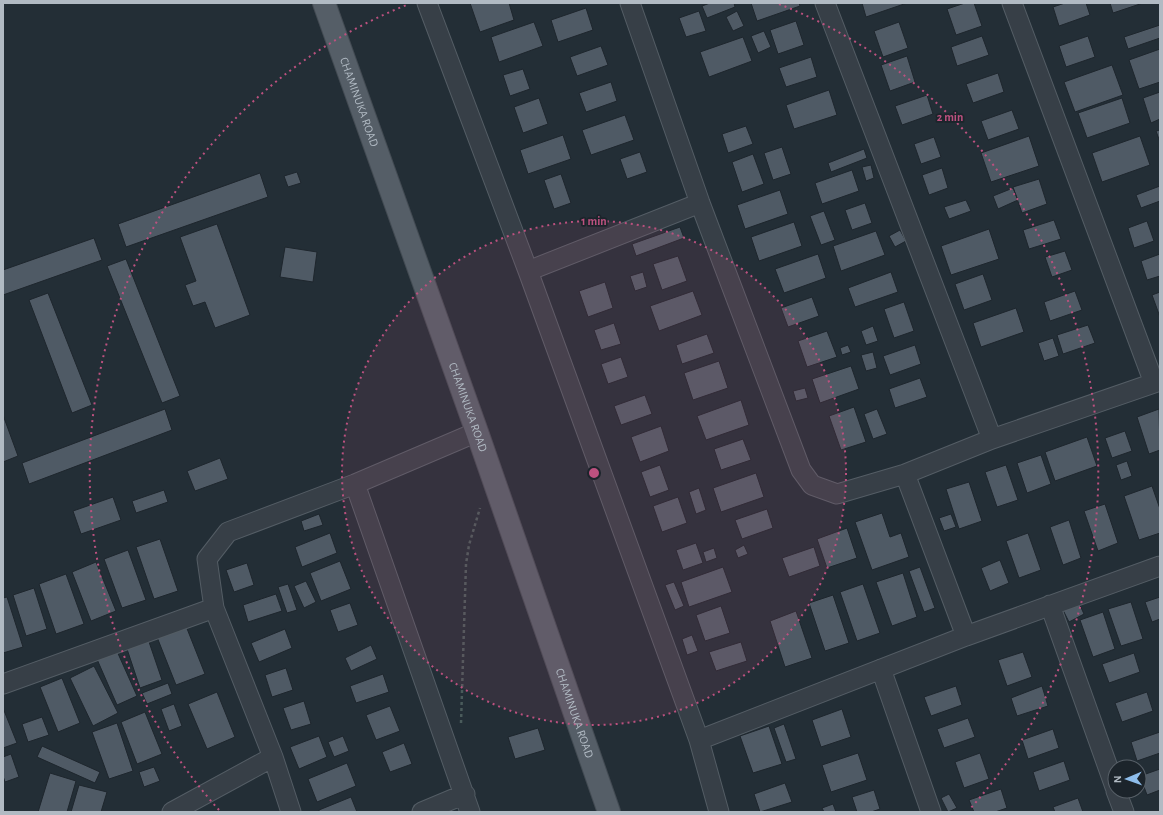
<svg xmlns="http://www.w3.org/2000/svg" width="1163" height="815" font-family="'Alegreya Sans',sans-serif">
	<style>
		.building { fill: #4f5a65; stroke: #1e262d }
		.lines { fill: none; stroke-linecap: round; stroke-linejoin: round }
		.minor-casing { stroke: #545d65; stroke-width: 21 }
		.primary-casing { stroke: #434b53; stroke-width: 24 }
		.path { stroke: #4a5b5b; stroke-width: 2.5; stroke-dasharray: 3 3; stroke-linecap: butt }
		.minor { stroke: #373f47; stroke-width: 19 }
		.primary { stroke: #555e67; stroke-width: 22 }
		.ring { fill: none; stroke: #bc517f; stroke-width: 2; stroke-dasharray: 2 4 }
		.labels { text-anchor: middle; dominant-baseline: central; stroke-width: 3.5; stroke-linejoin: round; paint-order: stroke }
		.street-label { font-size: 12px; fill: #b1bac3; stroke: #1c242b }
		.centre { fill: #bc517f; stroke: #1c242b; stroke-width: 2 }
		.ring-label { font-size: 12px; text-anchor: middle; font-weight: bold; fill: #bc517f; stroke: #1c242b; stroke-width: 3.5; stroke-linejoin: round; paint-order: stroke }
	</style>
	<rect width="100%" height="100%" fill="#232e36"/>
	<!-- building -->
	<path class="building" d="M470,3H509L514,20L480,32Z
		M710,3H734L735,7L707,18L702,6Z
		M751,3H799L800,6L757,21Z
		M862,3H907L866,17Z
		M965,3H974L982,26L956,35L947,9Z
		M1065,3H1086L1090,15L1059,26L1053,7Z
		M1110,3H1143L1113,13Z
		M586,8L593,30L558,42L551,20Z
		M699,11L706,31L686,37L679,18Z
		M737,11L744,26L733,31L726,17Z
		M796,21L804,45L778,54L770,30Z
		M534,22L543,46L499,62L491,37Z
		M899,22L908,48L883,57L874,31Z
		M1160,25V38L1128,49L1124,37Z
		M764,31L771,47L758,53L751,36Z
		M982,36L989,55L957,66L951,47Z
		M1088,36L1095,57L1066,67L1059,46Z
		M743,37L752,61L709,77L700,52Z
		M601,46L608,65L577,76L570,57Z
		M1160,49V82L1139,89L1129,60Z
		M907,56L915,82L890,91L881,65Z
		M811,57L817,77L786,87L779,68Z
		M1112,65L1123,95L1075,112L1064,82Z
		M523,69L530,89L510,96L503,75Z
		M998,73L1004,92L973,103L966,84Z
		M611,82L617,101L586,112L579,93Z
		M829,90L837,115L794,129L786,105Z
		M1160,92V119L1151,123L1143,98Z
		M927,95L933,114L902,125L895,106Z
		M539,98L548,124L523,133L514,107Z
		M1122,98L1130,123L1087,138L1078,113Z
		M1012,110L1019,129L988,140L981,121Z
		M625,115L634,140L591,155L582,130Z
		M746,126L753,144L728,153L722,134Z
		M1160,130V142L1156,131Z
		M563,135L571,159L528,174L520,150Z
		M1029,136L1039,166L991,182L981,153Z
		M1140,136L1150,165L1102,182L1092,153Z
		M934,137L941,157L921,164L914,144Z
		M782,147L791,174L773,180L764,153Z
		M864,149L867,158L831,172L828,163Z
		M640,152L647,172L627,179L620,159Z
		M753,154L764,184L742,192L732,162Z
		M871,165L874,178L866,181L862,167Z
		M942,168L948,188L929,195L922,175Z
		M852,170L859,191L822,204L815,183Z
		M297,172L301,183L288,187L284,176Z
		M260,173L268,197L126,247L118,224Z
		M561,174L571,203L554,209L544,180Z
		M1039,179L1047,204L1022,213L1013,187Z
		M1160,186V201L1141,208L1136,195Z
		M1013,188L1018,200L998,209L993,196Z
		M780,190L788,214L745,229L737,205Z
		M966,200L971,211L949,219L944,207Z
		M865,203L872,223L852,230L845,210Z
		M824,211L835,240L821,245L810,216Z
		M1054,220L1061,239L1029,249L1023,230Z
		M1147,221L1154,241L1134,248L1128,228Z
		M794,222L802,246L759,261L751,237Z
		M217,224L250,315L215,328L205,302L193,306L185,285L196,281L180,237Z
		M680,227L684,238L636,256L632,244Z
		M989,229L999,259L951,275L941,246Z
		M900,230L906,241L895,247L889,236Z
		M876,231L885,255L841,271L833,246Z
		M94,238L102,260L3,295V270Z
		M285,247L317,252L313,282L280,277Z
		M1065,251L1072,270L1052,277L1045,257Z
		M818,254L826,278L784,293L775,269Z
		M1160,254V276L1147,280L1141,261Z
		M678,256L687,281L662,290L653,264Z
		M126,259L180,396L162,403L107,266Z
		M643,272L647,287L635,291L630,276Z
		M891,272L898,292L855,307L848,288Z
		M983,274L992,300L964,310L955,284Z
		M605,282L613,308L588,317L579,291Z
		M693,291L702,315L659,331L650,306Z
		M1075,291L1082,310L1050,321L1044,302Z
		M1160,292V317L1152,295Z
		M48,293L92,405L72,413L29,300Z
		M812,297L819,316L788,327L781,308Z
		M904,302L914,331L894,338L884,309Z
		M1016,308L1024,332L981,347L973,323Z
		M614,323L621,344L601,350L594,330Z
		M1088,325L1095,343L1063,354L1057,335Z
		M873,326L878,341L866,345L861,331Z
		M827,331L837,357L807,367L798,341Z
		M707,334L714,353L682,364L676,345Z
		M1053,338L1059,356L1044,361L1038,343Z
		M848,345L851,352L842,355L840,348Z
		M915,345L921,364L890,375L883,356Z
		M873,352L877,368L866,371L861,355Z
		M621,357L628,377L608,384L601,364Z
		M719,361L728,388L693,400L684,373Z
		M851,366L859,389L820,403L812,379Z
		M920,378L927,397L895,408L889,389Z
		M805,388L808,398L796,401L793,391Z
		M645,395L652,414L621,425L614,406Z
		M741,400L749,425L706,440L697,416Z
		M854,407L866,442L841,450L829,416Z
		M165,409L172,430L29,484L22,463Z
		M877,409L887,434L873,439L864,414Z
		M1159,409L1160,450L1149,454L1137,417Z
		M3,415L18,456L3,462Z
		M661,426L669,451L640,462L631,437Z
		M1125,431L1132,451L1112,458L1105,438Z
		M1087,437L1097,466L1055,481L1045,452Z
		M743,439L751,460L721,470L714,449Z
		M1041,455L1051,484L1027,493L1017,463Z
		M220,458L228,479L195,491L187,471Z
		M1127,461L1132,476L1121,480L1116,465Z
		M660,465L669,490L650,497L641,472Z
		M1006,465L1018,500L997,507L985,472Z
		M756,473L764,497L721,512L713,488Z
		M969,482L982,521L959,529L946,489Z
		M1152,486L1160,509V533L1139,540L1124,496Z
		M699,488L706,510L696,514L689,492Z
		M164,490L168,502L136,513L132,501Z
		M113,497L121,520L81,534L73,511Z
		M678,497L687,523L662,532L653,506Z
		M1105,504L1118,543L1098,551L1084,511Z
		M767,509L773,528L742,539L735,520Z
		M882,513L890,537L901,533L909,557L872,570L855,522Z
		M319,514L323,525L304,531L301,521Z
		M951,514L956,527L944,531L939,518Z
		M1069,520L1081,558L1063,565L1050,527Z
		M847,528L857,558L827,568L817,539Z
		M330,533L337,553L302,567L295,547Z
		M1028,533L1041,570L1019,578L1006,541Z
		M160,539L178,591L154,599L136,547Z
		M696,543L703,563L683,570L676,550Z
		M744,545L748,554L738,558L735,550Z
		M814,547L820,566L789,577L782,558Z
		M714,548L717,558L706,562L703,552Z
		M128,550L146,600L122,608L104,559Z
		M1000,560L1009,583L990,591L981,568Z
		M340,561L351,589L321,601L310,573Z
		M96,562L116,611L91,621L72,572Z
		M247,563L254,585L234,592L226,570Z
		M723,567L732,592L689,607L681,582Z
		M920,567L935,608L924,612L909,571Z
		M903,573L917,617L892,626L876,582Z
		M66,574L84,624L56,634L39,584Z
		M306,581L316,602L304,608L294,586Z
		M674,582L684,606L675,610L665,585Z
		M288,584L297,610L287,613L278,587Z
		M863,584L880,633L857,641L840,592Z
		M34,588L47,629L26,636L13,595Z
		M276,594L282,611L248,622L243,605Z
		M833,595L849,643L825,651L809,603Z
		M7,597L23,647L3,653V598Z
		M1160,597V619L1152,622L1145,602Z
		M1078,601L1084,614L1069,622L1063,610Z
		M1131,602L1143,639L1121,646L1108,609Z
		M350,603L358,625L338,632L330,610Z
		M721,606L730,633L705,641L696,615Z
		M796,611L812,658L785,667L770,621Z
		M1103,612L1115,649L1093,657L1080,620Z
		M184,621L205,674L176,685L155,632Z
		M285,629L292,648L259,662L251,643Z
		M692,635L698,651L687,655L682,639Z
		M147,636L162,680L140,688L125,643Z
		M741,642L747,661L716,671L709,652Z
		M371,645L377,659L351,671L345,658Z
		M116,649L137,696L117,705L96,657Z
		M1023,652L1032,677L1007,686L998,660Z
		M1134,653L1140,672L1109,683L1102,664Z
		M94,666L118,713L93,726L70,678Z
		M286,668L293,690L272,697L265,675Z
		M383,674L389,692L356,703L350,686Z
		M62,678L80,723L58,732L40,687Z
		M168,683L172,694L147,704L142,693Z
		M956,686L962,705L931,716L924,697Z
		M1042,686L1048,706L1017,716L1011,698Z
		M217,692L235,737L207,749L188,704Z
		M1147,692L1153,711L1122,722L1115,703Z
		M304,701L311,724L291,730L283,708Z
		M174,704L182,726L169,731L161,709Z
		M390,706L400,731L376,740L366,715Z
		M3,708L17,743L3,748Z
		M842,709L851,737L821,747L812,720Z
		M145,712L162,754L137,764L121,722Z
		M42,717L49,735L28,742L22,724Z
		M968,718L975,737L944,748L937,729Z
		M117,723L133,771L109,779L92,732Z
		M784,724L796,759L786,762L774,728Z
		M769,726L782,764L753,773L740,736Z
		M538,728L545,750L515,759L508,737Z
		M1053,729L1059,748L1028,759L1022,740Z
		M1160,732V753L1137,761L1131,742Z
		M319,736L327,757L299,769L290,747Z
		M343,736L349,751L334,757L328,742Z
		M404,743L412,764L390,772L382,752Z
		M42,746L100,772L95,783L37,757Z
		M858,753L867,780L831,792L822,765Z
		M980,753L989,779L964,788L955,762Z
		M11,754L19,777L5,782L3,776V757Z
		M1064,761L1070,780L1039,791L1033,772Z
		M347,763L356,786L317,802L308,779Z
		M154,767L160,781L144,787L139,772Z
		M1160,769V790L1147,795L1140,776Z
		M50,773L76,781L67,812H38Z
		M785,783L792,802L760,812L754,794Z
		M79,785L107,792L101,812H71Z
		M1001,789L1007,808L995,812H974L969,800Z
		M874,790L880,809L871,812H857L852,797Z
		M949,794L957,808L948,812L941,798Z
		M351,797L357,812H319V810Z
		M1078,798L1083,812H1055L1053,807Z
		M833,804L836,812H824L822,808Z"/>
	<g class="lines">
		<defs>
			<path id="minor" d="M427,3L528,271L699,740L719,812
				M630,3L700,203L801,470L812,485L837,494L905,474L992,439L1160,381
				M825,3L992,439
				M1012,3L1154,383
				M528,271L700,203
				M905,474L966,636
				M355,484L470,812
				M1050,605L1115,787
				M881,669L931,812
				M3,684L214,608
				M699,740L966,636L1160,566
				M1116,791L1124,812
				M172,812L273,757
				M291,812L273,757L214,608L207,559L228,532L355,484L477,432
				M422,812L465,794"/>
			<g id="primary">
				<path id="s1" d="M324,3L477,432L609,812"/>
			</g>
		</defs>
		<!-- minor casing -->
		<use href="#minor" class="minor-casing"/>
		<!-- primary casing -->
		<use href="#primary" class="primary-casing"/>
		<!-- path -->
		<path class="path" d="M461,723L466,564L469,545L480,508"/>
		<!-- minor -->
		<use href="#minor" class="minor"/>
		<!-- primary -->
		<use href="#primary" class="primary"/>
	</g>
	<!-- distance rings -->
	<circle cx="594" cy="473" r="252" fill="#bc517f" fill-opacity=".12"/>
	<g class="ring">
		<circle cx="594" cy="473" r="252"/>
		<path d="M219 810A504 504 0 0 1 409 4M779 4A504 504 0 0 1 969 810"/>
	</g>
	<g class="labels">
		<!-- street labels -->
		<g class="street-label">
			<text stroke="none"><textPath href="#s1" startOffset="105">CHAMINUKA ROAD</textPath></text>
			<text stroke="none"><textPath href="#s1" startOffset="429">CHAMINUKA ROAD</textPath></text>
			<text stroke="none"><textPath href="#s1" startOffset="753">CHAMINUKA ROAD</textPath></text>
		</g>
	</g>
	<circle cx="594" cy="473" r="6" class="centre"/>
	<g class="ring-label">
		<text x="950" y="121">2 min</text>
		<text x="594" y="225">1 min</text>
	</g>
	<!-- border -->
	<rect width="1163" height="815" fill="none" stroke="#b1bac3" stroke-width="8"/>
	<!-- north arrow -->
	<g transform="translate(1127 779) rotate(268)"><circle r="19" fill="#1c242b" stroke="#586068"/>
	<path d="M0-3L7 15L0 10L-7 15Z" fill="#8ebdeb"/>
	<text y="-6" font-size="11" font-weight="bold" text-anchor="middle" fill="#b1bac3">N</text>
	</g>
</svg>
